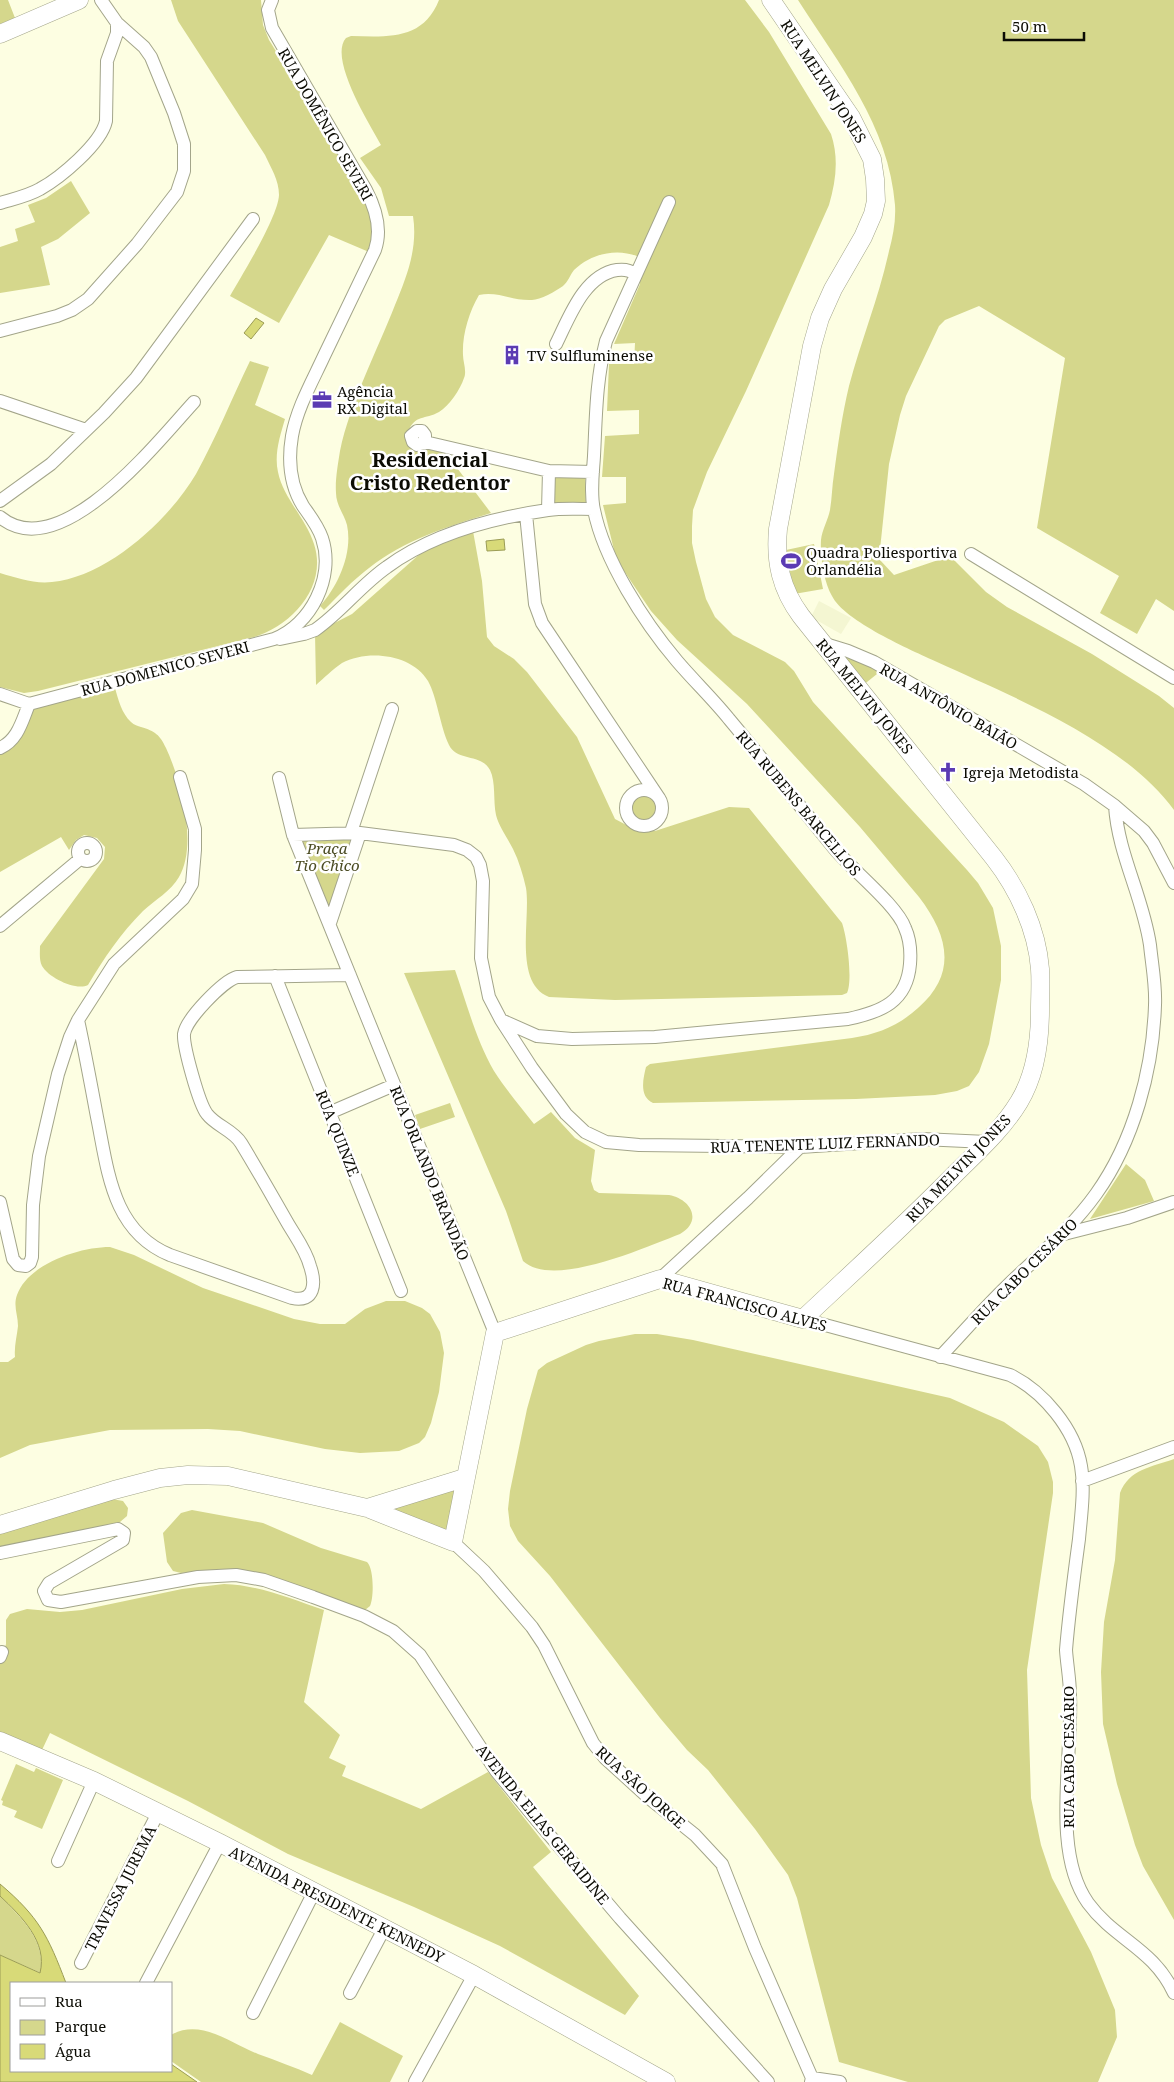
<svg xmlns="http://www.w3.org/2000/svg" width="1174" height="2082" font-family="'Noto Serif',serif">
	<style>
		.built { fill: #f4f6d2 }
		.green { fill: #d5d78c }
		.water { fill: #d8da78; stroke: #9b9c55 }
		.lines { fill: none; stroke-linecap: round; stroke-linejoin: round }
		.street-casing { stroke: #a3a58a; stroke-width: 14 }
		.secondary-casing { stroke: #a3a58a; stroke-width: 19 }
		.street { stroke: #fff; stroke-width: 12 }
		.secondary { stroke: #fff; stroke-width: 18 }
		.labels { text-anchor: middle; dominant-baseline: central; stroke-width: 5; stroke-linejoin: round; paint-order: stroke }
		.street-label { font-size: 15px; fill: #0c0c04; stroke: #fff }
		.poi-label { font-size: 15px; fill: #0c0c04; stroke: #fff; text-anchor: start }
		.park-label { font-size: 15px; font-style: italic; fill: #4b4c23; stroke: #fff }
		.district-label { font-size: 20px; font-weight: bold; fill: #0c0c04; stroke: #fff }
	</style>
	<rect width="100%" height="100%" fill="#fdfee2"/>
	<!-- built -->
	<path class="built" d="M819,601L851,618L841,634L811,617Z"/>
	<!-- green -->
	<path class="green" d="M0,0H8L15,18L0,24Z
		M171,0H261L263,25L269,40L324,128L367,202L374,230L369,252L329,235L279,323L230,296C242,275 278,217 279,195C279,180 271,168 265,155L178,21Z
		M439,0H745L769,32L831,134C839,158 836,181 829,205L746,391L707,472L693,510L692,526V543L696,562L706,599L715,617L733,635L785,662L794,671L813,702L967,870L978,883L993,908L1001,946V980L989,1044L979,1072L969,1086L957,1091L935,1095L856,1099L653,1103C639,1097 643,1079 646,1067L650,1064L852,1038C878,1034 898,1026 918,1008C958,973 948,935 919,897L860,827L747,704L677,640L651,611L622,568L615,554L603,505L626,503V477H602L605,436L639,434V410L607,411L609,364H634L635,343L614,344L640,284V277L648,262C625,246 594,251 574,270C570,275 568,282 563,286C556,291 540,300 532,300C513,301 498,291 479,295C469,312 462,335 463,355C463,362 467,371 464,378C460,390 449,406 439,412C425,420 415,414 408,432L422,449L445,452L491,513C449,526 404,540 369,568C353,580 338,596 324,610L320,606C338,586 353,553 347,525C344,514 336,505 336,493C335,480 338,464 340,451C350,403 377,351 395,305C407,276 418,248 413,216H389L381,188L360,158L381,145C370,125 328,58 346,38L351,36C389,37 423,40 439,0Z
		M798,0H1174V611L1156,599L1137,634L1100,613L1119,576L1037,528L1065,358L979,306L945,320L939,326L906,396L900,415L889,464L879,559L894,575L950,556L986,592L1007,607L1092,654L1159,696L1174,708V810C1124,741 1013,697 937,662C911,650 844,621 832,596C824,582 820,557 821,540C822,530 828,520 830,510C832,498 832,486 834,474C838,445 842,415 849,386C861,341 879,297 889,251C893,236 896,221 895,205C889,126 839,64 798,0Z
		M71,181L90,213L58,239L41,247L50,285L0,293V247L18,241L15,229L35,222L28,205L46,198Z
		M250,361L269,367L255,405L285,419C280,436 274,454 278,472C283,498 306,518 314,544C328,586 292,626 254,637L38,691L24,693L0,687V573C17,578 34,584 52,582C107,577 169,520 196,474C216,438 232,398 250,361Z
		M585,476L586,506L552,507V477Z
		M473,531L482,581L487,637L494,646L514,659L527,672L577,737L615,819L634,829L655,831L729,807L749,808L842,923C847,937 853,980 847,993L842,995L615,1000L549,997C513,983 531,918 526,888C523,875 519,861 513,849C507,837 499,827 496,815C493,801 496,782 490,770C481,753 457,762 449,745C440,726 437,697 428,681C412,654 368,649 342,663C333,669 324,678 316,685L315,633L352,614L430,545Z
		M814,544L823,589L794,594L786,550Z
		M828,648L882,670L862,686Z
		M115,688C118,699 122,714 131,722C134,725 138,726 141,727C155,731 160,735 166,748C181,780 198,845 179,877C171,891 155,900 143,911C121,933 104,958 88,985C76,991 49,978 42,966C39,960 40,953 40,946L104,859L105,847L97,838L84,835L76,840L69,850L61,837L0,872V750L31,708Z
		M630 808a13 13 0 1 1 26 0a13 13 0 1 1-26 0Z
		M354,836L329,913L297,838Z
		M455,970C467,1004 476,1040 494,1071C506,1090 521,1107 534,1124L551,1112L575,1138L595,1150L591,1181L594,1190L599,1193L669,1195C691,1199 703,1221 680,1234C646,1247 553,1289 523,1261L506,1211L404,973Z
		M450,1103L455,1117L420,1129L415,1115Z
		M1126,1164L1145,1180L1154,1201L1090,1219Z
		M110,1247L134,1255L203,1288L294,1319L320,1324H345L365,1309L386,1301H405L422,1308L430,1314L440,1332L444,1353L439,1392L431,1423L425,1437L419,1443L399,1451L360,1453L325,1449L240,1431L208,1429L110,1430L30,1445L0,1458V1362H8L15,1357C14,1346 17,1336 18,1326C18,1315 13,1306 17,1295C28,1264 79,1247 110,1247Z
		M635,1334H657L693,1340L950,1398L1004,1422L1038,1446L1048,1462L1053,1482V1493L1027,1670L1031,1798L1041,1845L1052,1878L1091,1952L1115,2010L1117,2037L1098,2082H908L839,2062L797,1898L788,1875L755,1829L708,1770L687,1750L660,1718L550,1576L518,1541L510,1526L508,1509L510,1491L527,1409L538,1370L547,1363L586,1345L599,1341Z
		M1174,1459V1920L1143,1866L1135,1845L1117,1784L1103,1724L1101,1672L1104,1622L1115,1560L1120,1493C1129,1469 1152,1467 1174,1459Z
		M464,1478L453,1542L367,1508Z
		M112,1499L123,1501L128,1508L127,1516L120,1522L0,1550V1529Z
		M192,1510L263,1523L321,1548L367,1562C374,1568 374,1598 370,1606L365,1610L328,1596L194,1572L181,1573L173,1571L167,1562L163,1533L181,1513Z
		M224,1584C259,1585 291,1599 324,1610L304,1702L340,1735L329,1758L346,1766L342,1776L421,1809L488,1772L551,1852L533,1867L639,1996L625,2015L500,1946L414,1907L288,1854L188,1801L50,1733L42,1750L0,1732V1664L6,1644V1620L10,1614L27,1609L60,1612L82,1610L182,1589Z
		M16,1764L34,1772L36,1768L63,1780L42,1829L14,1817L17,1811L2,1805L3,1801L1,1800Z
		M0,1896C22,1919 45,1939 41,1973L0,1955Z
		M340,2022L403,2056L390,2082H201L171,2061V2035C201,2018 232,2044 258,2054C277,2061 294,2067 312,2075Z"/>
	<!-- water -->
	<path class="water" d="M256,318L264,323L251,339L244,333Z
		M504,539L505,550L487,551L486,541Z
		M0,1884C39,1917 48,1936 66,1983H11V2071H171V2064L197,2082H0V1955L40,1973C48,1942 21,1916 0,1896Z"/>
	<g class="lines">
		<defs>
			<path id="street" d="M0,203C13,199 28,196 40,189C60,178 101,144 106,121L107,61L117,33V23
				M0,331L57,316L72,310L88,299L137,244L177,192L184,171V144L174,113L151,57L144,47L117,23L101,0
				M556,344C569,318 584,275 617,270C624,269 630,270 635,274
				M0,401L86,430
				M425,442V435L422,431H417L411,436L413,442L417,445L425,442L549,471L593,472
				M0,501L51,464L104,413L136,378L253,219
				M548,510L549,471
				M526,514L535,604L542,623L659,798
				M0,517C60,567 158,441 194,402
				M971,554L1174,678
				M280,639L304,634L315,630C341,612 361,585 387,567C432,534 492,518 548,510C562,508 578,509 593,509
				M822,643L848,651L874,662L1084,784L1115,806L1144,831L1153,843L1174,883
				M0,694L29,704L274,639C311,625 335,577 322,538C318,526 310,516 303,506C290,485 288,460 292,436C297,408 312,382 324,356C341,321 358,285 375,250C382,230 376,209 366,190L272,28L268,10L272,0
				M0,748C18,740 22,721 29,704
				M279,778L293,835L495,1333
				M626 808a18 18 0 1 1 36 0a18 18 0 1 1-36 0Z
				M351,832L392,709
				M293,835L360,833L454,845L467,850L476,857L480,865L483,881L481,958L489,997L501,1020L532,1068L566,1114L585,1132L606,1142L639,1145L800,1147L922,1139L987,1142
				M78 852a9 9 0 1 1 18 0a9 9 0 1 1-18 0Z
				M330,923L360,833
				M0,926L80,859
				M275,976L401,1291
				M78,1020C85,1052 91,1085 97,1117C108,1171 112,1231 170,1255L292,1298C315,1303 316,1283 310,1266C306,1250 295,1236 287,1222C272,1196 257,1169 241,1143C233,1130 216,1126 207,1114C199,1104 183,1046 184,1034C186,1019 223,981 237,977L350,975
				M501,1020L537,1036L572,1039L655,1037L848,1019C881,1012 907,1002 910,964C911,952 910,939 905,928C897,905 851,869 834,848C799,805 765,762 729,719C713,699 694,681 677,661C644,622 604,560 594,510C590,493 593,473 594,456C596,416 596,380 606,341L669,202
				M329,1113L394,1085
				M0,1202L13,1259L18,1265L26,1266L30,1263L32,1257L33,1205L39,1156L58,1074L70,1037L78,1020L114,964L183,899L192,884L195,850V829L180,777
				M1064,1234L1127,1218L1174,1202
				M660,1279L748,1198L800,1147
				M803,1319L1010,1375C1043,1391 1075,1429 1081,1466C1085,1489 1081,1516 1079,1539C1074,1576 1069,1613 1066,1650C1067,1665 1070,1680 1070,1695C1073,1757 1051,1851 1088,1903C1115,1940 1153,1948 1174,1993
				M940,1357C962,1334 984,1308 1007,1286C1038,1256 1071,1229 1096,1194C1134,1141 1153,1069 1155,1005C1156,985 1152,965 1150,945C1143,897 1118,854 1115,806
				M1082,1481L1174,1447
				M453,1542L484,1571L532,1627L544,1645L593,1743L605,1758L649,1798L695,1835L722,1864L755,1948L812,2078L811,2082
				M0,1553L118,1529L124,1533L123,1540L49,1583L44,1591L48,1600L61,1602L198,1577L236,1575L264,1580L313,1597L364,1616L393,1631L420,1655L496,1771L540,1824L620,1918L768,2082
				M0,1657L2,1652
				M58,1861L94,1781
				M81,1963L158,1813
				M146,1983L220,1843
				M350,1993L384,1929
				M253,2013L314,1892
				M812,2078L840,2082
				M415,2082L474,1975"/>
			<path id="secondary" d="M0,34L79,0
				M367,1508L464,1478
				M0,1525L114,1490L160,1478L188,1475L228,1476L367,1508L453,1542L495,1333L660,1279L803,1319C854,1271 905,1225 954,1175C977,1152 1002,1130 1019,1102C1036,1074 1040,1042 1040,1010C1040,997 1041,982 1040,969C1037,929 1018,889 994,858L801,616C781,589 775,562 778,529L812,346L820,318L833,289L863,237L873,214L876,201L875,179L872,159L851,117L771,0
				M0,1741L94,1781L220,1843L474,1975L666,2082"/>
		</defs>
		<!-- street casing -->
		<use href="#street" class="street-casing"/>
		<!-- secondary casing -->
		<use href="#secondary" class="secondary-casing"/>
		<!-- street -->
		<use href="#street" class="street"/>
		<!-- secondary -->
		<use href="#secondary" class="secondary"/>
	</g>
	<!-- icons -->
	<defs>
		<symbol id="building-bare" viewBox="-9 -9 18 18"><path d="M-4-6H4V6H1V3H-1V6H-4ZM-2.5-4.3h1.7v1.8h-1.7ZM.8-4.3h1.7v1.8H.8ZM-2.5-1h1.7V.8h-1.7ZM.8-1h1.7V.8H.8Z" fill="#5b3bb3" stroke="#fff" stroke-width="2.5" paint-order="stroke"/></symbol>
		<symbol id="office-bare" viewBox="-9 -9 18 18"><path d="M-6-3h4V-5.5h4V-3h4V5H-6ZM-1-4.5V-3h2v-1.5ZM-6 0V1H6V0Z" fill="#5b3bb3" stroke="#fff" stroke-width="2.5" paint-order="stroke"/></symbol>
		<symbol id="stadium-bare" viewBox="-9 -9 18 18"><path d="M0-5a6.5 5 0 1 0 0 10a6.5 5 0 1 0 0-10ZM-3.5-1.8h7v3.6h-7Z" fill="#5b3bb3" stroke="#fff" stroke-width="2.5" paint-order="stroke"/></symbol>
		<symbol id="church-bare" viewBox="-9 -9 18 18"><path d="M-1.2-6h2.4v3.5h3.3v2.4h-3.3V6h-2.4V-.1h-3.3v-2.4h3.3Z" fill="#5b3bb3" stroke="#fff" stroke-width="2.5" paint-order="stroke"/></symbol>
	</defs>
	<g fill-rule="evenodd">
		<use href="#building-bare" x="498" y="341" width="28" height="28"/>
		<use href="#office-bare" x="308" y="386" width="28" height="28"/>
		<use href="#stadium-bare" x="777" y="547" width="28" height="28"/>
		<use href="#church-bare" x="934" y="758" width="28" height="28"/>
	</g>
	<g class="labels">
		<!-- street labels -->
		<g class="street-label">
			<text transform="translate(824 81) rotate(57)">RUA MELVIN JONES</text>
			<text transform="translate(326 124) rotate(60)">RUA DOMÊNICO SEVERI</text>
			<text transform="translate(165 668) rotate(-15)">RUA DOMENICO SEVERI</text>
			<text transform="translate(865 696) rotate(51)">RUA MELVIN JONES</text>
			<text transform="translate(949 706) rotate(30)">RUA ANTÔNIO BAIÃO</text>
			<text transform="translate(799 803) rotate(50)">RUA RUBENS BARCELLOS</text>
			<text transform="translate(338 1133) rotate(68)">RUA QUINZE</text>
			<text transform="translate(825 1143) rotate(-2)">RUA TENENTE LUIZ FERNANDO</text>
			<text transform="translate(958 1168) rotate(-46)">RUA MELVIN JONES</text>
			<text transform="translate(430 1173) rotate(68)">RUA ORLANDO BRANDÃO</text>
			<text transform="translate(1024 1271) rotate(-45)">RUA CABO CESÁRIO</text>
			<text transform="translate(745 1304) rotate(15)">RUA FRANCISCO ALVES</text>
			<text transform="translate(1068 1757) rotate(-90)">RUA CABO CESÁRIO</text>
			<text transform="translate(641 1787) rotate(42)">RUA SÃO JORGE</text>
			<text transform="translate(543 1824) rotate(51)">AVENIDA ELIAS GERAIDINE</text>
			<text transform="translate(120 1888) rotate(-63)">TRAVESSA JUREMA</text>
			<text transform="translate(337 1904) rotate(27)">AVENIDA PRESIDENTE KENNEDY</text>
		</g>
		<!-- poi labels -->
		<g class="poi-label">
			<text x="527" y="355">TV Sulfluminense</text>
			<text x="337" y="391">Agência<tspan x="337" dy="17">RX Digital</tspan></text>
			<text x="806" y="552">Quadra Poliesportiva<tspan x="806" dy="17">Orlandélia</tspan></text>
			<text x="963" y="772">Igreja Metodista</text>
		</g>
		<!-- park labels -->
		<g class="park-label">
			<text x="327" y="848">Praça<tspan x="327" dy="17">Tio Chico</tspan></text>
		</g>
		<!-- district labels -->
		<g class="district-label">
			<text x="430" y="459">Residencial<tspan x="430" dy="23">Cristo Redentor</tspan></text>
		</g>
	</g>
	<!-- legend -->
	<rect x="10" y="1982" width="162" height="90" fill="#ffffff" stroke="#9e9e9b"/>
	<rect x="20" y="1998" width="25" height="8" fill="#ffffff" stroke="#9e9e9b"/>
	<text x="55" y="2007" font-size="15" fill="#0c0c04">Rua</text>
	<rect x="20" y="2020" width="25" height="15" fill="#d5d78c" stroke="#9e9e9b"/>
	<text x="55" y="2032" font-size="15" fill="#0c0c04">Parque</text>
	<rect x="20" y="2044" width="25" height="15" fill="#d8da78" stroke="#9e9e9b"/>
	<text x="55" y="2057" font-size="15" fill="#0c0c04">Água</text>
	<!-- scale -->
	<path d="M1004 32v8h80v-8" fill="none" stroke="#0c0c04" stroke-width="2.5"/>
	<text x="1012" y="32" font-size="15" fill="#0c0c04" stroke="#ffffff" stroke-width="4" paint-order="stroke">50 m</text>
</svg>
